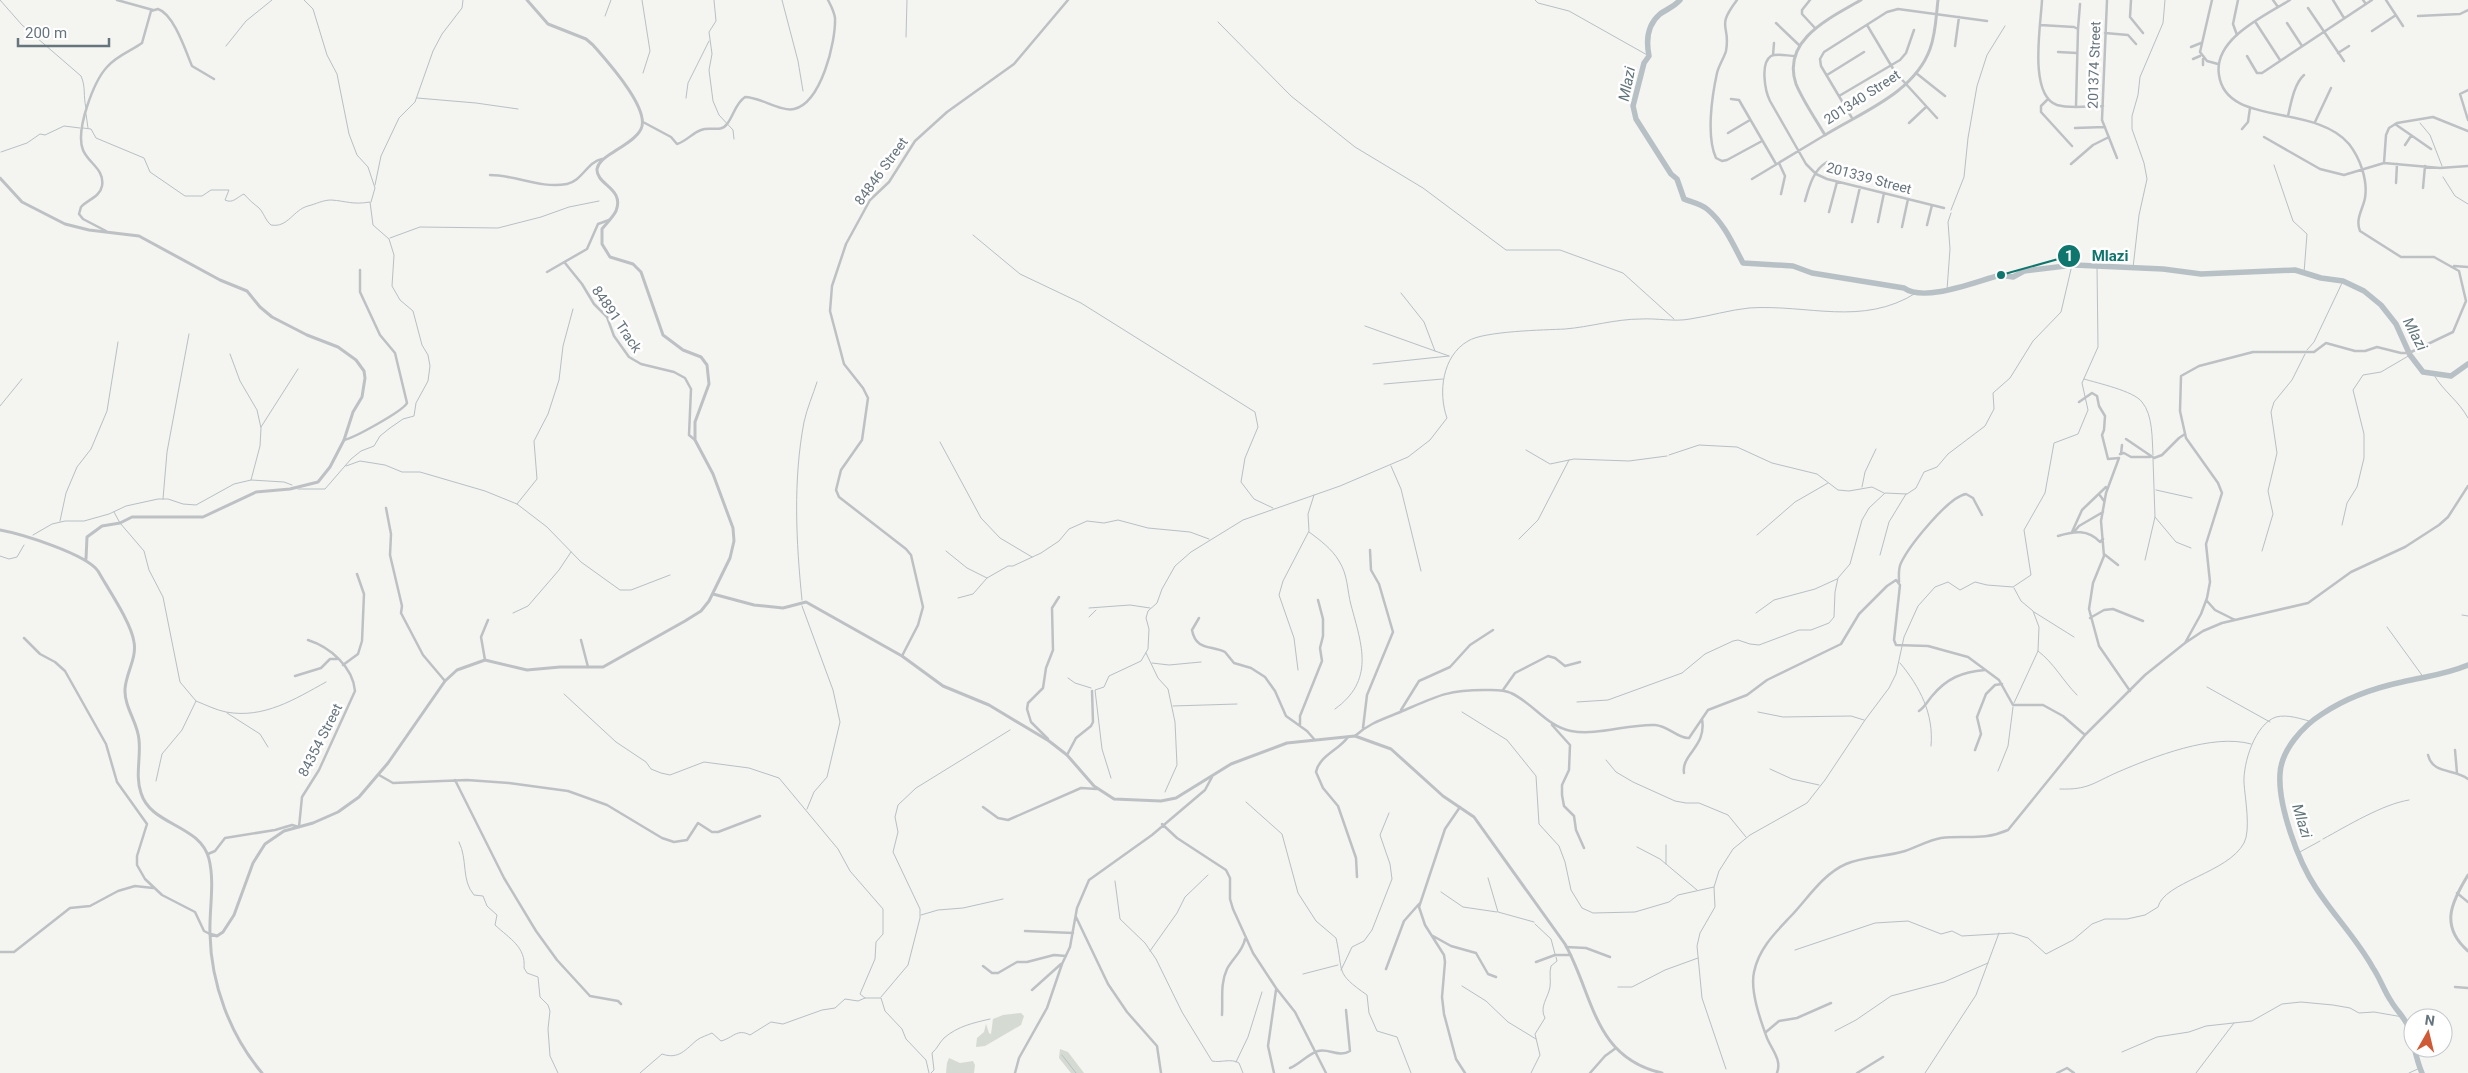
<svg xmlns="http://www.w3.org/2000/svg" width="2468" height="1073" font-family="Roboto,sans-serif">
	<style>
		.green { fill: #d5dad2 }
		.lines { fill: none; stroke-linecap: round; stroke-linejoin: round }
		.stream { stroke: #b7c0c4; stroke-width: 1 }
		.river { stroke: #b7c0c4; stroke-width: 5.5 }
		.minor { stroke: #bdc1c4; stroke-width: 2.5 }
		.tertiary { stroke: #bdc1c4; stroke-width: 3 }
		.labels { text-anchor: middle; dominant-baseline: central; stroke-width: 5; stroke-linejoin: round; paint-order: stroke }
		.street-label { font-size: 14px; fill: #66747e; stroke: #fff }
		.water-label { font-size: 15px; font-style: italic; fill: #62757b; stroke: #fff }
		.leader { fill: none; stroke: #0f766e; stroke-width: 2 }
		.callout-dot { fill: #0f766e; stroke: #fff; stroke-width: 2 }
		.mark-label { font-size: 15px; text-anchor: middle; font-weight: bold; fill: #fff }
		.callout-label { font-size: 15px; text-anchor: middle; font-weight: bold; fill: #0f766e; stroke: #fff; stroke-width: 5; stroke-linejoin: round; paint-order: stroke }
	</style>
	<rect width="100%" height="100%" fill="#f4f4f1"/>
	<!-- green -->
	<path class="green" d="M1021,1013L1024,1016L1021,1025L985,1046L976,1047L977,1038L984,1032L986,1024L989,1033L991,1034L993,1019L1003,1015Z
		M1060,1049L1068,1052L1084,1073H1071L1059,1058Z
		M949,1058L960,1063L973,1061L975,1065L974,1073H946L947,1063Z"/>
	<g class="lines">
		<!-- stream -->
		<path class="stream" d="M0,0L22,25L81,76C86,87 83,96 86,108
			M304,0L313,9L327,55L337,74L349,134L357,155L368,167L375,188L371,202
			M642,0L650,51L643,73
			M714,0L716,21L709,32L712,54L709,70L713,101L719,115L733,130L734,139
			M782,0L798,61L803,91
			M1535,0L1538,3L1569,11L1649,56
			M605,16L611,0
			M1218,22L1291,96L1355,147L1423,188L1506,250H1560L1623,273L1674,319
			M906,37L907,0
			M226,46L246,21L272,0
			M417,98L476,103L518,109
			M686,98L688,83L709,41
			M86,114L88,128
			M2420,123L2430,135L2442,166
			M83,128L91,129L96,138L144,158L150,172L185,196H202L211,190H229L225,200C233,204 237,197 244,194C248,199 254,204 259,208C264,213 265,220 271,225C288,228 293,210 308,206C316,204 323,200 331,200C347,201 352,205 370,202L373,225L389,239L394,255L392,286L400,300L413,311L422,345L428,355L430,366L428,381L416,403L414,416L403,419L390,428L380,436L374,446L361,451L351,459L325,489H298
			M1,152L27,143L40,134L45,135L64,126L80,128
			M2274,165L2293,221L2307,234L2304,273
			M2443,177L2455,196L2468,204
			M375,185L381,156L399,118L415,102L433,51L442,34L462,8L463,0
			M1951,210L1964,177L1968,138L1977,86L1987,55L2005,26
			M973,235L1020,274L1081,303L1255,412L1258,427L1245,458L1241,482L1254,499L1273,508
			M390,238L420,227L498,228L541,217L569,207L599,201
			M2133,268L2139,215L2147,179L2144,163L2132,129V116L2138,95L2140,77L2163,23L2165,0
			M1947,290L1950,249L1948,222L1951,213
			M1401,293L1424,322L1435,351
			M1365,326L1449,356
			M2307,350L2314,342L2343,281
			M230,354L240,381L257,410L261,428L260,446L251,480
			M1373,364L1449,356
			M2434,375C2443,391 2459,401 2468,418
			M2084,379C2097,383 2134,391 2142,402C2153,415 2152,439 2153,455
			M1384,384L1443,379
			M0,406L22,379
			M261,427L298,369
			M940,442L981,518L1000,538L1032,557
			M1526,450L1550,464L1574,459L1629,461L1667,456
			M1669,455L1699,445L1737,447L1772,463L1817,474L1838,490L1849,491L1872,487L1884,493
			M346,466L360,461L385,465L402,472H420L485,491L517,504L547,527L581,562L620,590H631L670,575
			M1391,466L1401,489L1421,571
			M1862,487L1865,472L1876,449
			M2156,490L2192,498
			M163,499L167,452L189,334
			M517,504L537,479L534,441L548,414L559,380L563,346L573,309
			M114,512L120,523L144,551L149,570L163,597L180,682L196,701L182,730L162,754L156,781
			M2155,517L2176,542L2191,548
			M60,521L66,493L77,467L91,449L107,411L118,342
			M2342,525L2347,503L2357,487L2364,458V434L2353,390L2363,375L2381,372L2410,355
			M1309,532C1320,540 1332,549 1339,561C1348,575 1347,590 1351,605C1362,646 1375,680 1335,709
			M33,535L52,524L65,521H84L109,514L126,506L158,499H168L183,504L196,505L234,484L251,480L284,482L292,485
			M1757,535L1795,502L1828,483
			M1519,539L1538,520L1569,460
			M946,551L967,568L987,578L1008,566H1013L1041,553L1059,541L1069,529L1087,521L1104,523L1118,520L1148,528L1190,532L1209,539
			M2262,551L2273,514L2268,491L2277,453L2271,412L2274,402L2292,380L2305,354
			M1880,555L1889,522L1906,494
			M0,556L9,559L17,557L24,545
			M2145,560L2155,517L2153,459
			M958,598L973,594L987,578
			M802,600C796,541 793,480 804,422C807,408 813,395 817,382
			M802,606L833,690L840,722L827,777L814,792L807,809
			M1089,608L1130,605L1150,608
			M2034,612L2074,637
			M513,613L528,606L559,570L571,552
			M1756,613L1774,600L1815,589L1837,579
			M2462,615L2468,616
			M1089,617L1096,610
			M2387,627L2424,678
			M2038,651C2054,663 2063,681 2077,695
			M1146,653L1158,678L1168,689L1175,722L1177,765L1165,792
			M1152,663L1169,665L1201,662
			M1900,663C1920,687 1934,714 1931,746
			M1298,670L1294,638L1279,595L1283,581L1309,531L1308,514L1314,495
			M1068,678L1075,683L1091,688
			M2207,687L2270,722
			M564,694L616,742L646,762L651,769L661,773L670,775L704,762L749,768L779,778L838,849L850,871L883,909V934L876,942L875,959L860,994L865,998H881L885,1011L902,1029L906,1039L926,1060L929,1073
			M196,701C206,705 216,710 226,712C264,719 295,699 326,682
			M1577,702L1608,700L1682,673L1705,654L1733,641L1738,640L1750,644L1759,645L1799,630H1811L1829,623L1834,617L1835,592L1838,578L1850,564L1862,520L1869,508L1885,493L1907,494L1916,488L1924,472L1937,467L1948,454L1985,426L1994,409L1993,393L2010,378L2033,341L2061,312L2072,265
			M2014,703L2038,651L2039,627L2033,611L2021,601L2014,588
			M1173,706L1237,704
			M1462,712L1507,740L1536,776L1539,824L1559,846L1565,862L1571,890L1582,908L1593,913L1635,912L1669,902L1678,895L1714,887
			M1758,712L1783,717L1851,716L1864,720
			M227,713L260,734L268,747
			M1606,760L1616,772L1633,782L1675,801L1686,803H1699L1728,815L1746,837
			M1770,769L1792,779L1819,785
			M1998,771L2008,746L2013,707
			M1111,778L1102,749L1095,690L1104,687L1109,676L1141,661L1148,649L1149,629L1146,618L1148,611L1157,603L1162,589L1175,566L1191,552L1243,520L1340,486L1408,457L1430,440L1447,418C1438,393 1442,356 1468,341C1484,331 1544,330 1565,329C1590,327 1615,319 1641,319C1657,318 1674,322 1690,319C1710,316 1729,310 1749,308C1808,304 1862,327 1916,293
			M2060,789C2088,790 2093,783 2118,772C2153,757 2213,733 2251,744
			M1246,802L1282,834L1298,893L1316,921L1336,938C1344,973 1334,972 1367,995L1369,1013L1377,1031L1397,1037L1411,1073
			M2323,839C2347,826 2383,804 2409,800
			M459,842C468,860 461,880 474,895L483,896L487,906L497,915L495,925C510,939 526,947 524,968L527,973L538,977L540,997L548,1005L550,1011L548,1029L550,1056L558,1073
			M1637,847L1660,859L1697,890
			M2298,853L2320,841
			M1666,864V845
			M1488,878L1498,912L1534,922
			M1115,881L1120,919L1145,943L1156,959L1182,1012L1212,1061C1221,1063 1231,1058 1239,1063L1243,1073
			M1441,892L1463,907L1497,912
			M921,915L938,910L963,908L1003,899
			M1535,924L1551,939L1555,954
			M1795,950L1875,923L1908,921L1941,934L1952,931L1962,936L2012,933L2028,938L2046,954L2073,940L2092,924L2105,919H2127L2145,915L2158,907C2164,882 2228,873 2244,843C2251,830 2245,798 2244,783C2243,763 2255,724 2276,717C2288,714 2301,719 2313,722
			M1150,951L1177,913L1185,897L1208,875
			M1341,970L1352,947L1364,941L1372,930L1392,879L1390,864L1380,835L1389,813
			M1303,974L1338,965
			M1462,986L1486,1001L1508,1022L1536,1039
			M1618,987H1632L1665,970L1698,958
			M881,997L908,965L920,918V909L893,852L898,832L895,817L898,805L916,788L1010,730
			M1835,1031L1856,1020L1891,996L1944,982L1988,963
			M2122,1052L2157,1037L2189,1032L2206,1026L2252,1021L2282,1004L2301,1002L2333,1005L2350,1008L2359,1013L2374,1012L2403,1017
			M1062,1055L1076,1073
			M1236,1062L1248,1037L1262,992
			M1726,1069L1702,998L1697,946L1700,933L1715,907L1714,887L1719,871L1733,849L1750,835L1807,803L1825,780L1865,720L1889,688L1896,674L1904,637L1918,606L1935,587L1948,582L1960,590L1975,582L1987,585L2013,587L2031,575L2024,530L2045,493L2054,443L2078,434L2088,410L2082,383L2098,347L2097,265
			M640,1073L662,1054C679,1060 686,1049 697,1040C701,1037 708,1035 712,1033L721,1041C733,1038 737,1028 750,1035L771,1022L783,1024L822,1010L835,1008L845,999L858,1001L865,998
			M931,1073L934,1070L932,1053C937,1049 939,1043 944,1038C958,1026 973,1023 990,1019
			M1531,1073L1540,1055L1535,1034L1545,1018C1539,1007 1548,998 1550,987C1551,980 1549,973 1551,966L1557,961L1556,957
			M1925,1073L1976,995L1999,933
			M2196,1073L2234,1023
			M2409,1073L2420,1068"/>
		<!-- river -->
		<path class="river" d="M1680,0C1674,7 1667,9 1660,14C1647,25 1646,41 1649,56L1644,63L1633,106L1636,119L1671,174L1677,179L1684,199C1691,202 1701,204 1707,209C1724,223 1733,244 1743,263L1793,266L1812,273L1904,288C1925,303 1976,281 2001,275L2013,277L2024,271L2074,265L2163,269L2201,274L2295,270L2321,278L2343,281L2364,291L2381,305L2396,324L2410,355L2423,372L2451,376L2468,364
			M2422,1073C2415,1057 2414,1041 2408,1026C2404,1017 2396,1010 2391,1001C2384,991 2380,978 2373,968C2357,939 2334,916 2316,888C2298,861 2278,806 2280,774C2281,750 2303,726 2322,714C2346,698 2374,688 2402,682C2427,676 2444,675 2468,665"/>
		<!-- minor -->
		<path class="minor" d="M117,0L153,10
			M1737,0C1715,29 1731,24 1726,51C1724,58 1719,65 1717,73C1712,96 1706,136 1716,158L1722,161L1727,160L1762,141
			M1810,0L1802,10V14L1815,28
			M2042,0C2041,24 2028,95 2057,105C2070,109 2089,106 2103,106
			M2107,0L2102,120L2117,158
			M2131,0L2130,17L2143,33
			M2212,0L2200,52L2207,61L2218,64
			M2273,0L2278,7
			M2333,0L2344,18
			M2363,0L2366,4
			M2386,0L2403,26
			M2308,8L2344,61
			M2418,16L2460,14L2468,10
			M1776,23L1799,45
			M2256,23L2280,60
			M2287,23L2302,46
			M1867,25L1895,72L1937,118
			M2040,25L2074,27L2078,29L2076,106
			M2078,29L2080,4
			M2372,31L2396,15
			M2105,33L2128,35L2136,44
			M2237,35L2233,24L2238,0
			M1955,46L1959,17
			M2191,47L2201,43
			M2058,52L2077,53
			M2338,53L2349,46
			M1773,55L1774,43
			M1795,56C1788,56 1777,53 1771,56C1760,63 1765,91 1770,101L1806,164L1816,174L1827,179L1944,208
			M2247,56L2257,73H2262L2372,0
			M2193,59L2200,56
			M2203,65V59
			M1916,73L1945,96
			M1827,75L1864,52
			M2468,90L2460,94L2468,120
			M1839,96L1900,60L1906,53L1914,30
			M1731,99L1739,100L1776,164
			M2048,99L2041,106V112L2072,146
			M2288,116C2291,103 2294,84 2304,75
			M1852,118L1821,66L1820,59L1824,52L1887,12L1898,9L1987,21
			M643,122L671,137L677,144C687,141 692,133 701,130C710,126 721,133 727,124C734,115 735,104 745,97C760,97 781,112 794,109C821,103 836,42 835,18C834,11 831,6 828,0
			M2315,122L2331,88
			M1909,123L1926,107
			M2395,124L2431,149
			M2075,128L2105,127
			M2242,129L2248,122L2250,108
			M1728,133L1750,120
			M2264,137L2320,169L2344,175L2384,163L2440,168L2468,166
			M2405,145L2411,136
			M1779,163L1785,176L1781,194
			M2384,163L2386,135L2389,128L2397,123L2433,117L2468,131
			M2071,164L2093,145L2109,137
			M490,175C516,175 540,189 567,184C582,181 587,162 602,159
			M1752,179L1825,135
			M2396,183L2397,164
			M2423,188L2425,166
			M1805,201C1809,187 1813,170 1827,162
			M1829,212L1837,182
			M1852,222L1860,187
			M1878,222L1884,193
			M1927,225L1932,205
			M1902,227L1908,199
			M106,231L83,219L79,214L81,207C87,200 100,197 102,186C105,169 88,163 83,150C75,130 94,81 107,67C116,56 131,51 142,43L151,11L158,9C174,14 186,52 192,66L214,79
			M565,263L582,284L594,304L607,317L614,336L629,357L641,364L674,372L685,378L691,389L689,435L695,440
			M2454,266L2468,267
			M547,272L587,249L598,224L609,220
			M2079,402L2092,393L2097,396L2099,406L2105,416L2104,430L2102,435L2108,459L2119,458L2106,493L2101,521L2104,556L2093,583L2089,609L2099,646L2130,691
			M2126,439L2154,458L2162,455L2179,438L2185,434
			M344,440C354,438 403,411 407,403L395,353L380,335L360,292V270
			M2120,454L2124,453L2131,457H2150
			M2121,454L2122,445
			M2099,494L2104,501
			M386,508L391,534L390,555L402,606L401,613L423,655L445,681
			M2072,532L2082,510L2106,487
			M2074,532L2079,526L2103,512
			M2058,536C2074,531 2088,529 2100,542L2103,539
			M2104,554L2118,565
			M1899,582C1899,576 1898,569 1901,563C1909,546 1948,497 1966,494L1973,498L1982,515
			M2207,601L2215,610L2235,620
			M1199,618L1192,630C1196,651 1211,645 1225,652L1234,663L1251,668L1265,677L1275,691L1286,716L1307,731L1314,739
			M2090,618L2104,610L2113,609L2143,621
			M24,638L40,654L55,662L65,671L106,744L117,782L147,824L137,856V865L145,879L162,895L195,912L204,931L210,934
			M581,640L588,667
			M2185,643L2201,614L2207,598L2210,582L2206,544L2222,493L2218,483L2186,438L2180,411L2181,376L2199,366L2253,352H2314L2326,343L2355,351H2365L2377,347L2401,353H2409L2453,332L2466,301L2459,271L2434,257H2401L2360,231C2355,219 2363,209 2365,198C2368,180 2360,158 2349,144C2315,103 2226,127 2219,75C2213,39 2264,16 2290,0
			M902,656L918,625L923,607L911,555L906,549L839,497L836,490L841,470L862,440L868,398L863,388L844,364L830,311L832,286L846,244L870,200L889,182L915,141L947,112L1014,64L1068,0
			M485,660L481,637L488,620
			M343,665L358,654L362,641L364,594L357,574
			M295,676L321,668L330,659H337
			M1503,690L1515,673L1548,656L1555,658L1565,666L1580,662
			M1401,710L1419,681L1450,667L1470,645L1493,630
			M1919,711C1925,707 1927,702 1932,696C1947,678 1962,672 1985,670
			M1552,725L1570,745L1569,770L1562,785V795L1564,806L1574,816L1576,830L1584,848
			M1300,726V716L1322,661L1320,648L1323,636V619L1318,600
			M1363,728L1367,695L1393,632L1379,584L1371,570L1370,550
			M1355,736C1370,722 1387,718 1405,710C1437,696 1448,690 1484,690C1493,690 1503,689 1511,693C1533,703 1546,726 1571,731C1598,736 1627,724 1655,725C1669,726 1678,739 1689,738L1708,710L1747,695L1767,680L1841,644L1859,614L1887,586L1896,580L1900,585L1894,640L1896,645L1928,646L1968,657L1999,680L2013,705H2043L2063,716L2085,735
			M1348,737C1339,750 1319,756 1316,772L1323,788L1338,806L1356,858L1357,877
			M1048,739L1031,722L1027,709L1028,703L1043,688L1046,668L1053,650L1052,608L1059,597
			M1975,750L1981,734L1977,717L1986,694L1995,685L2002,684
			M2455,750L2457,773
			M1067,755L1076,738L1091,726L1093,722L1092,691
			M2428,755C2433,775 2454,768 2468,779
			M1684,773C1681,754 1707,747 1702,719
			M379,775L393,783L467,780L509,783L568,791L607,805L662,838L674,842L687,840L698,823L712,832H718L760,816
			M455,780L504,878L536,931L557,960L590,996L618,1001L621,1004
			M983,807L998,818L1008,820L1081,788L1097,789
			M1460,807L1445,829L1419,907L1425,925L1444,955L1445,962L1442,997L1444,1014L1456,1059L1465,1073
			M1162,824L1177,838L1226,870L1230,878V899L1233,909L1253,953L1276,988L1295,1012L1326,1073
			M208,854L215,851L225,838L275,830L292,825L299,827L302,797L319,770L355,691C353,667 330,647 308,640
			M2457,893L2468,902
			M1076,917L1108,984L1127,1012L1157,1046L1161,1073
			M1025,931L1073,933
			M1433,936L1451,946L1476,953L1488,974L1496,977
			M1566,947L1586,948L1610,957
			M0,952H14L70,908L90,906L118,891L135,886L153,888
			M1536,962L1555,955H1571
			M983,966L992,973H998L1017,962H1027L1054,955L1066,956
			M1386,969L1404,921L1419,904
			M2455,987L2468,988
			M1032,990L1061,964
			M1222,1015C1223,999 1220,984 1227,969C1233,958 1243,951 1245,939
			M1766,1032L1779,1021L1797,1018L1831,1003
			M1290,1068C1300,1064 1308,1054 1318,1051C1329,1048 1339,1058 1350,1051L1346,1010
			M1015,1073L1019,1058L1047,1008L1062,964L1070,947L1077,908L1089,880L1152,835L1205,790L1212,777
			M1274,1073L1268,1046L1276,990
			M1590,1073L1605,1056L1616,1048
			M1777,1073C1782,1060 1772,1050 1767,1038C1760,1019 1750,991 1754,972C1759,948 1776,932 1791,916C1808,898 1823,874 1846,864C1864,856 1886,857 1905,851C1917,847 1929,840 1941,838C1966,835 1983,841 2008,830L2085,735L2145,675L2185,643L2203,631L2222,623L2308,603L2351,572L2405,547L2439,525L2448,517L2468,486
			M1857,1073L1883,1057
			M2057,1073L2067,1068L2074,1073"/>
		<!-- tertiary -->
		<path class="tertiary" d="M1861,0C1830,18 1781,40 1796,84C1803,101 1815,118 1825,135C1862,112 1914,93 1930,49C1936,33 1936,16 1938,0
			M0,178L22,202L65,224L89,230L139,236L220,280L247,291L260,307L272,317L307,335L338,347L356,360L364,371L365,378L362,397L353,412L344,440L330,467L318,482L290,489L256,492L203,517H132L120,523L102,526L87,537L86,559
			M0,530C22,534 86,554 98,571C108,589 131,622 134,642C137,658 126,673 125,689C124,707 138,723 139,740C141,757 135,776 141,793C151,826 200,824 209,859C215,883 209,910 210,934C211,984 230,1035 262,1073
			M713,594L754,605L783,608L806,602L902,656L943,686L989,705L1049,741L1067,755L1094,786L1114,799L1161,801L1176,798L1231,764L1287,743L1355,736L1391,749L1443,796L1474,817L1565,944C1594,996 1593,1057 1662,1073
			M2468,875C2452,901 2439,926 2468,951
			M210,934L217,936L223,932L234,915L253,863L265,844L284,831L313,823L338,812L359,797L388,763L445,681L457,670L485,660L527,670L560,667H603L685,621L701,611L709,601L730,558L734,541L733,528L713,474L695,440V422L709,384L707,365L701,357L683,350L663,335L641,272L633,264L610,257L602,244V229C606,224 613,217 616,211C625,188 596,185 597,169C599,160 608,156 615,151C624,145 637,138 641,129C651,109 606,60 593,45L586,39L548,24L527,0"/>
	</g>
	<g class="labels">
		<!-- street labels -->
		<g class="street-label">
			<text transform="translate(2094 65) rotate(-88)">201374 Street</text>
			<text transform="translate(1862 97) rotate(-33)">201340 Street</text>
			<text transform="translate(881 171) rotate(-54)">84846 Street</text>
			<text transform="translate(1869 178) rotate(15)">201339 Street</text>
			<text transform="translate(617 319) rotate(56)">84891 Track</text>
			<text transform="translate(320 740) rotate(-63)">84354 Street</text>
		</g>
		<!-- water labels -->
		<g class="water-label">
			<text transform="translate(1627 84) rotate(-79)">Mlazi</text>
			<text transform="translate(2415 334) rotate(62)">Mlazi</text>
			<text transform="translate(2302 821) rotate(73)">Mlazi</text>
		</g>
	</g>
	<!-- callouts -->
	<path class="leader" d="M2001 275L2069 256"/>
	<g class="callout-dot">
		<circle cx="2001" cy="275" r="5"/>
		<circle cx="2069" cy="256" r="12"/>
	</g>
	<g class="mark-label">
		<text x="2069" y="261">1</text>
	</g>
	<g class="callout-label">
		<text x="2110" y="261">Mlazi</text>
	</g>
	<!-- north arrow -->
	<g transform="translate(2428 1033) rotate(8)"><circle r="24" fill="#ffffff" stroke="#c2c7cb"/>
	<path d="M0-4L9 19L0 12L-9 19Z" fill="#cf5b36"/>
	<text y="-8" font-size="14" font-weight="bold" text-anchor="middle" fill="#66747e">N</text>
	</g>
	<!-- scale -->
	<path d="M18 38v8h91v-8" fill="none" stroke="#66747e" stroke-width="2.5"/>
	<text x="25" y="38" font-size="15" fill="#66747e" stroke="#ffffff" stroke-width="4" paint-order="stroke">200 m</text>
</svg>
